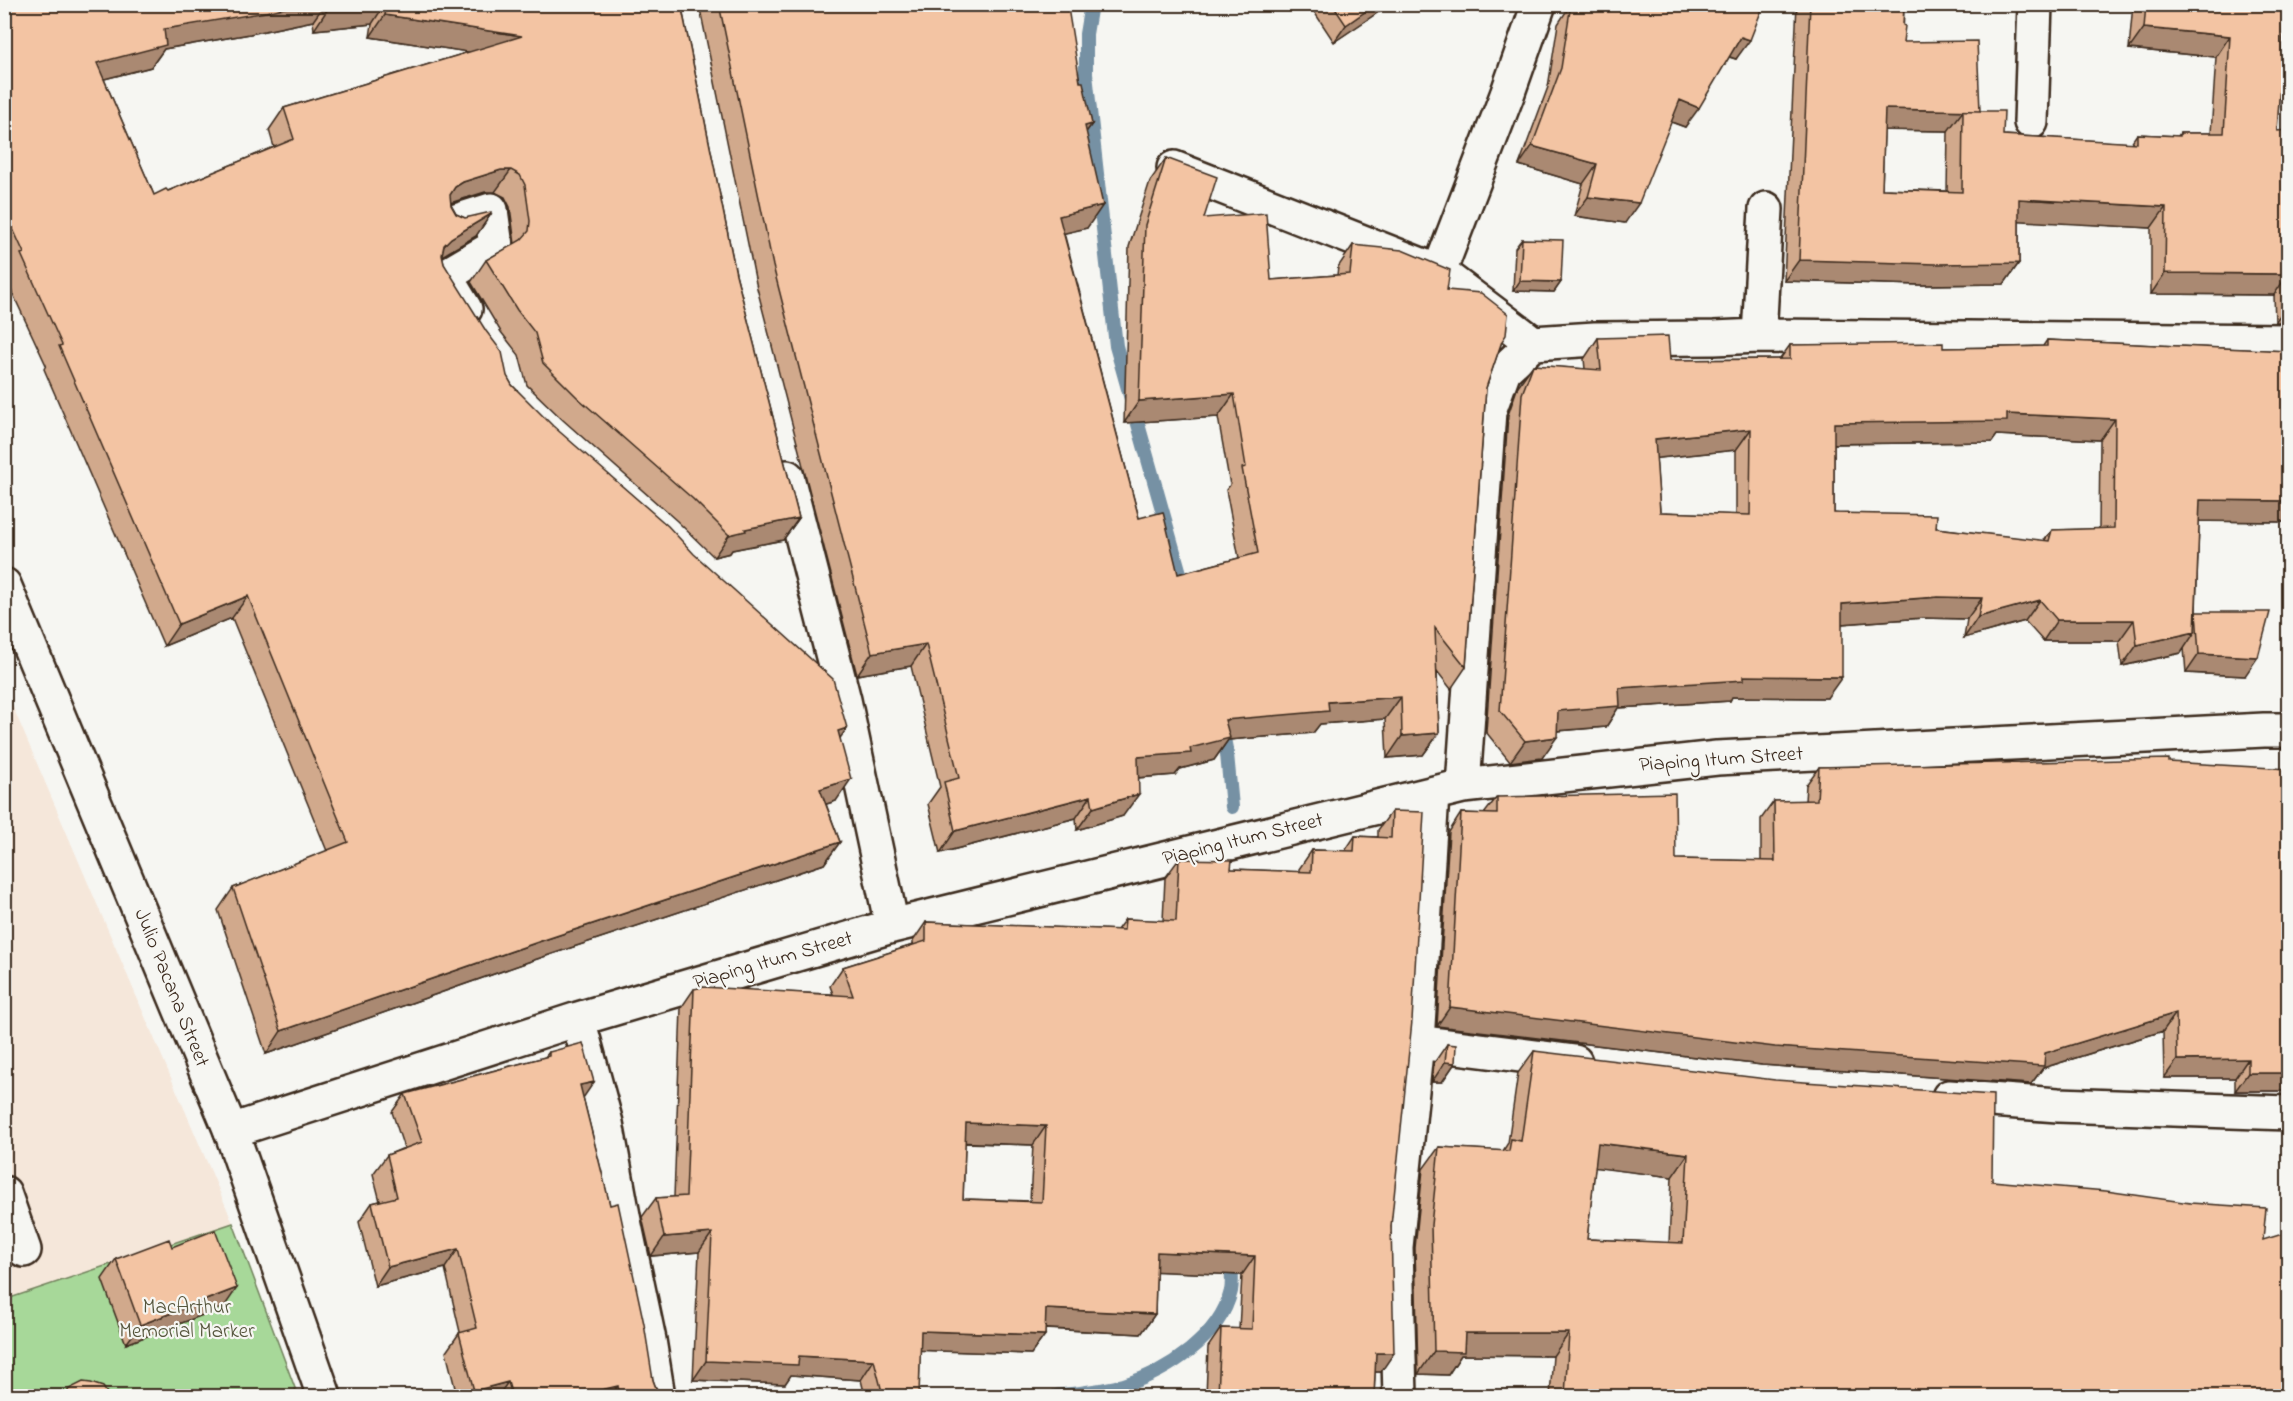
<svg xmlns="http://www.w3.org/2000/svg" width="2293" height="1401" font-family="'Indie Flower',sans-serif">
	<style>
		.built { fill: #f5e7da }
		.green { fill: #a7d899; stroke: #71815c; stroke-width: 1.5 }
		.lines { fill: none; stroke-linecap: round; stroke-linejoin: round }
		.stream { stroke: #7691a4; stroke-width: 14 }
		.minor-casing { stroke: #3b2a1e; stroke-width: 38 }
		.major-casing { stroke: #3b2a1e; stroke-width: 38 }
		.minor { stroke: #f6f6f2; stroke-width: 33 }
		.major { stroke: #f6f6f2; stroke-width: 33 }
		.wall { fill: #d1a98c; stroke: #3b2a1e; stroke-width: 1.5; fill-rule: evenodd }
		.shaded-wall { fill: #aa8972; stroke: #3b2a1e; stroke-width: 1.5 }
		.building { fill: #f3c4a3; stroke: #3b2a1e; stroke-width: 1.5; fill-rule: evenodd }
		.labels { text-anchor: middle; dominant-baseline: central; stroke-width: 4.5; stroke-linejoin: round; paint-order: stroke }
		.street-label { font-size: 21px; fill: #3b2a1e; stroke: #f6f6f2 }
		.park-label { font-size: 21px; fill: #56563d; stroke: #f6f6f2 }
	</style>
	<rect width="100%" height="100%" fill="#f6f6f2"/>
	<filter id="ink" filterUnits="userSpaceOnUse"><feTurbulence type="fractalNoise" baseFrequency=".0167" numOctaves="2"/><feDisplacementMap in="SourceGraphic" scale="12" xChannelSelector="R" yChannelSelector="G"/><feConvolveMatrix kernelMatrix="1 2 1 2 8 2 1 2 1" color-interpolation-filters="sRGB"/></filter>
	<g filter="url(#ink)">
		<!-- built -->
		<path class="built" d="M4,686L233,1223L298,1396H17L5,1380Z"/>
		<!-- green -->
		<path class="green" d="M233,1223L298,1396H17L5,1380L4,1300Z"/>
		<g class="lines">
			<!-- stream -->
			<path class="stream" d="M1091,4L1086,34V74L1116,346L1185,591
				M1222,728L1227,754L1232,807
				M1056,1396C1078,1393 1103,1391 1124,1385C1167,1372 1220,1337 1231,1291C1233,1281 1231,1269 1231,1259"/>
			<defs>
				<path id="minor" d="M2031,122L2035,4
					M1174,168L1439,272L1533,343
					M453,222L491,210L496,246L445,276L465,309
					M1439,272L1507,95L1539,4
					M1759,336L1766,209
					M787,477L844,700L892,926
					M1463,786L1489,411L1504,370L1533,343L1595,339L1714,338L1759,336L2288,341
					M578,1019L606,1123L624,1221L649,1340L658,1396
					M1417,1042L1575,1062
					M1949,1097L2058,1105L2288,1113
					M231,1131L578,1019L892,926L1463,786L1717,758L2264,730H2288
					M4,1193L24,1250
					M1400,1396L1396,1247L1417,1042L1432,794"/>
				<path id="major" d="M4,585L231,1131L324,1396"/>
			</defs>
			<!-- minor casing -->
			<use href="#minor" class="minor-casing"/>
			<!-- major casing -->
			<use href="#major" class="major-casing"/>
			<!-- minor -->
			<use href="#minor" class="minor"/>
			<!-- major -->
			<use href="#major" class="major"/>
		</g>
		<!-- wall -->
		<path class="wall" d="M4,4H681L736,274L799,518L783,540L732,550L730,553L714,557L677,521L563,420L527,385L519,355L501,332L471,282L486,260L515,244L510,207L505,197L495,192H485L450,203L451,205L456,214L465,218L491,214L476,236L442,256L444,264L512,385L840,738L836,801L826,804L840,842L824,864L528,962L266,1054L218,910L233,888L327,851L232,618L164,646L44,369L46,365L5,277L7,274L4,267ZM313,21L314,30L372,24L370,37L469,52L284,108L269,130L274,147L168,191L154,195L104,79L151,67L164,49L250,34Z
			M699,4H1063L1080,82L1092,124L1086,132L1087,228L1064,233L1139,518L1178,574L1239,558L1226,490L1230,485L1218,417L1124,423L1129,247L1150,181L1166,158L1204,218L1271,280L1337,275L1338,267L1353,245L1447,290L1502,341L1486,388L1466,667L1451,689L1437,671L1439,733L1423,755L1387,758L1385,719L1320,724L1313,733L1228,740L1214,760L1180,769L1175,775L1138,778L1123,816L1077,830L1076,818L940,853L928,804L940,787L911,666L857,675L757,288Z
			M1309,4H1385L1380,11L1334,42Z
			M1571,4L1587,7V4H1764L1736,59L1729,57L1685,127L1671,122L1625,223L1574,216L1583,184L1519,165L1548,87L1558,24Z
			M1797,4H1904L1903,42L1980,111L2003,135L2131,143L2137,134L2178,136L2180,133H2211L2216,57L2129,49L2133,4H2285L2277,131L2289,130V322H2275L2274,295L2151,294V228L2019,220V263L2004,284L1921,285L1784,281ZM1884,130L1948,131L1947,191L1882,189Z
			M1522,239L1561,282L1554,292L1513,291L1515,248Z
			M1598,338L1670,360L1780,359L1790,345L1943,348L2007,347L2043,346L2047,340L2283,351L2289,343V517L2285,522L2199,521L2196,612L2245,676L2186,673L2184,648L2181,653L2122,666L2119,641H2043L2025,621L1964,638L1967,619L1923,618L1842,624L1827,698L1732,697L1730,701L1618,708L1606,727L1557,731L1542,758L1510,762L1486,732L1508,415L1518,386L1533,365L1585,369L1584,359ZM1997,435L2100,440L2099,529L2052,530L2044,541L1936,528L1834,513V444L1992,442ZM1736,450V515L1660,512L1656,458Z
			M2169,762L2289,1091H2235V1078H2164L2163,1031L2043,1068L2031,1084L1762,1065L1437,1026L1449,832L1461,813L1484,814L1497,797L1676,859L1761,861V819L1774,801H1805L1806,785L1819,767Z
			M1392,811L1391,1226L1381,1372H1375L1374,1396H1206L1208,1347L1221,1328L1239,1329L1242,1275L1156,1271L1155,1314L1141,1334L1045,1329V1335L1031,1354L920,1350L919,1396H865L861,1380L791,1375L785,1384L693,1380L699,1252L651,1256L642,1217L656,1198L674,1197L681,1008L694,989L833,994L830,986L843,967L913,945V941L926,922L1117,930L1125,919L1163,921L1165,878L1179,859L1231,869L1299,872V869L1312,850L1345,851L1355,836L1378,837V830ZM965,1143L1033,1145L1030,1201L963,1199Z
			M1447,1044L1455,1063L1442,1082H1432L1434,1063Z
			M1534,1051L1992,1181L2263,1240L2289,1396H1550L1553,1356L1461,1355L1448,1375L1418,1374L1415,1248L1423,1169L1439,1147L1503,1151L1508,1143L1518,1073ZM1595,1167L1672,1177L1669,1243L1587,1239Z
			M549,1052L583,1097L653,1380L656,1388L663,1396H457L446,1352L460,1332L445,1268L375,1286L359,1222L372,1203L380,1201L373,1174L387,1155L404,1148L392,1112L405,1094L545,1057Z
			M172,1247L224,1307L126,1344L102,1279L116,1259Z"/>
		<!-- shaded-wall -->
		<path class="shaded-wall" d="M302,4H325L313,21L250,34L164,49L151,67L81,85L97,63L164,29Z
			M358,4H385L372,24L314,30L329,7Z
			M1376,4H1385L1380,11L1334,42L1346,25Z
			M385,15L522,36L507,58L370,37Z
			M2144,28L2230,36L2216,57L2129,49Z
			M1741,37L1750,40L1736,59L1727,56Z
			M1680,100L1699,108L1685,127L1666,120Z
			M1885,109L1980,111H1963L1948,131L1870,130Z
			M1092,124L1076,146L1085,126Z
			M1532,146L1597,164L1583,184L1519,165Z
			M501,170H511L495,192H485L447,204L440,209L455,187L463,182Z
			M1588,197L1639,203L1625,223L1574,216Z
			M2019,199L2166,207L2151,228L2004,220Z
			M1103,205L1087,228L1044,238L1059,216Z
			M491,214L476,236L435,260L444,245L451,238Z
			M1799,260L2019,263L2004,284L1921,285L1784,281Z
			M2165,273L2288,274L2274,295L2151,294Z
			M1520,281L1561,282L1554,292L1513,291Z
			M2289,303V322H2275Z
			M1234,394L1218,417L1124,423L1139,401Z
			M2007,414L2115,419L2100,440L1997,435L1992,442L1819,444L1834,423Z
			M1751,429L1736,450L1640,460L1655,439Z
			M2200,500L2289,501V517L2285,522L2185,521Z
			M799,518L783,540L732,550L730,553L714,557L729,535L745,529Z
			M248,596L232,618L164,646L179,624Z
			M1938,597L1982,598L1967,619L1923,618L1827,625L1842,604Z
			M2040,600L2025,621L1964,638L1978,617Z
			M2057,620H2134L2119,641H2043Z
			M2195,632L2181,653L2122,666L2137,645Z
			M926,644L911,666L857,675L872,653Z
			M2199,654L2258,657L2245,676L2186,673Z
			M1744,676L1842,677L1827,698L1732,697L1730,701L1618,708L1606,727L1543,732L1558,711L1619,688Z
			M1401,697L1385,719L1320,724L1313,733L1228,740L1214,760L1180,769L1175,775L1122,779L1138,757L1190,748L1225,720L1328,702Z
			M847,728L832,750L838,731Z
			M1439,733L1423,755L1387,758L1402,736Z
			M1557,737L1542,758L1510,762L1525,741Z
			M851,779L836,801L804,811L820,789Z
			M1139,794L1123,816L1077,830L1093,808Z
			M1091,796L1076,818L940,853L955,831Z
			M840,842L824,864L528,962L266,1054L281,1031L544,940Z
			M1450,1007L2045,1053L2176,1013L2163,1031L2043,1068L2031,1084L1762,1065L1437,1026Z
			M2248,1059L2235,1078H2164L2177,1060Z
			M1445,1062L1455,1063L1442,1082H1432Z
			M2248,1073H2289V1091H2235Z
			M594,1082L581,1101L580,1085Z
			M966,1123L1046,1126L1033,1145L953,1142Z
			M1598,1143L1688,1154L1672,1177L1582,1166Z
			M712,1233L699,1252L651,1256L664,1237Z
			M458,1249L445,1268L375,1286L388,1267Z
			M1157,1252L1255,1256L1242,1275L1144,1271Z
			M237,1288L224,1307L126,1344L140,1325Z
			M1046,1309L1155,1314L1141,1334L1033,1328Z
			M921,1331L1045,1335L1031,1354L907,1350Z
			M1465,1333H1569L1553,1356L1461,1355L1448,1375L1418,1374L1434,1351Z
			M1376,1353H1394L1381,1372H1363Z
			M799,1356L874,1360L861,1380L791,1375L785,1384L693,1380L706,1361Z
			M508,1382L498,1396H471L474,1391Z
			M618,1386L611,1396H576Z"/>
		<!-- building -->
		<path class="building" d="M4,4H302L266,12L164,29L166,45L97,63L154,195L166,189L168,191L294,139L284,108L522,36L385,15L387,4H681L736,274L799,518L745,529L746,531L729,535L693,499L578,398L543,363L535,333L517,310L486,260L521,240L529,231L530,221L525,185L520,175L511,170H501L463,182L455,187L450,195L451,205L456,214L465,218L491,212V214L451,238L444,245L442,255L444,264L486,331L502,352L507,376L512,385L553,426L668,526L694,554L833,679L847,728L838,731L851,779L820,789L840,842L544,940L281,1031L233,888L348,842L248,596L179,624L59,346L62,345L21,254L24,253L4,209Z
			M329,4H358L329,7Z
			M719,4H1063L1068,8L1080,82H1083L1092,124L1085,126L1103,205L1059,216L1139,518L1163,512L1178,574L1258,553L1242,468L1246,467L1234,394L1139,401L1145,225L1166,158L1217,177L1204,218L1266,213L1271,280L1350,274L1353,245L1402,250L1450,270L1447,290L1481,293L1508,314L1506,335L1502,341L1486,388L1466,667L1435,628L1439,733L1402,736L1401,697L1328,702L1329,711L1225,720L1230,738L1190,748L1191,753L1138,757L1139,794L1093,808L1091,796L955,831L944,782L959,778L926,644L872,653L773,266Z
			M1332,4H1376L1346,25Z
			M1571,4L1598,8V4H1764L1750,40L1741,37L1699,108L1680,100L1639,203L1588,197L1597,164L1532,146L1561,68Z
			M1810,4H1904L1903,25L1905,26L1903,42L1977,41L1980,111H2004L2003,135L2137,143V134L2180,136V133H2224L2230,36L2144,28L2146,4H2285L2277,131L2289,130V276L2288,274L2165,273L2166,207L2019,199V263L1936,264L1799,260ZM1885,109L1980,111H1963L1962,192L1882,189Z
			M1522,239L1563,240L1561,282L1520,281Z
			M1668,336L1670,360L1790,359V345L1943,343V348L2007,347L2047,346V340L2289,351V501L2200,500L2195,632L2137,645L2134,620H2057L2040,600L1978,617L1982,598L1938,597L1842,604V677L1744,676V680L1619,688L1620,706L1558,711L1557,737L1525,741L1500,711L1522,394L1533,365L1601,370L1598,338ZM2007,414L2115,419L2114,528L2052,530L2049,541L1936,528L1937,515L1834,513V423L2007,421ZM1751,429L1750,515L1660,512L1655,439Z
			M2196,612H2270L2258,657L2199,654Z
			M2169,759V762L2289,769V1073H2248V1059L2177,1060L2176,1013L2045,1053L2044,1066L1775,1047L1450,1007L1461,813L1497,814V797L1675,793L1676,859L1775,861L1774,801L1817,800L1819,767Z
			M1392,811L1424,812L1412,1021L1391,1226L1394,1353H1376L1374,1396H1218L1221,1328L1252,1329L1255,1256L1157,1252L1155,1314L1046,1309L1045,1335L921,1331L919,1396H883L874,1360L799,1356L798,1365L706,1361L712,1233L664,1237L656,1198L686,1196L694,989L703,987L853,996L843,967L926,941V922L1124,930L1125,919L1176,921L1179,859L1232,860L1231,869L1311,872L1312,850L1354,851L1355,836L1391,838ZM966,1123L1046,1126L1042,1202L963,1199Z
			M583,1043L594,1082L580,1085L610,1205L618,1203L644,1324L653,1380L656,1388L662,1393L663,1396H620L618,1386L576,1396H512L508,1382L474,1391L459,1333L477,1328L458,1249L388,1267L372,1203L397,1197L387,1155L422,1142L405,1094L549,1056V1052Z
			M1447,1044L1456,1045L1455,1063L1445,1062Z
			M1534,1051L1775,1080L1993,1095L1992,1181L2106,1191L2190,1203L2266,1208L2263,1240L2289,1232V1396H1565L1569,1333H1465L1464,1352L1434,1351L1431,1225L1439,1147L1509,1151L1511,1139L1521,1141ZM1598,1143L1688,1154L1683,1243L1587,1239Z
			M215,1230L237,1288L140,1325L116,1259L169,1239L172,1247Z
			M83,1382L91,1383L103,1387L109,1396H65L69,1389Z"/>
	</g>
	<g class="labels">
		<!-- street labels -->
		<g class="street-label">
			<text transform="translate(1721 760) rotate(-4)">Piaping Itum Street</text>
			<text transform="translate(1243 840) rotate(-14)">Piaping Itum Street</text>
			<text transform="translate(773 961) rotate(-16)">Piaping Itum Street</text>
			<text transform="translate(171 988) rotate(68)">Julio Pacana Street</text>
		</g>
		<!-- park labels -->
		<g class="park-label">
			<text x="187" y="1308">MacArthur<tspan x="187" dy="24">Memorial Marker</tspan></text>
		</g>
	</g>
	<!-- margin -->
	<rect width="2293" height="1401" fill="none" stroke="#f6f6f2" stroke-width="24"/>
	<rect x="12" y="12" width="2269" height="1377" fill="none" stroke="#3b2a1e" stroke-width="2" filter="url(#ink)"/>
</svg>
